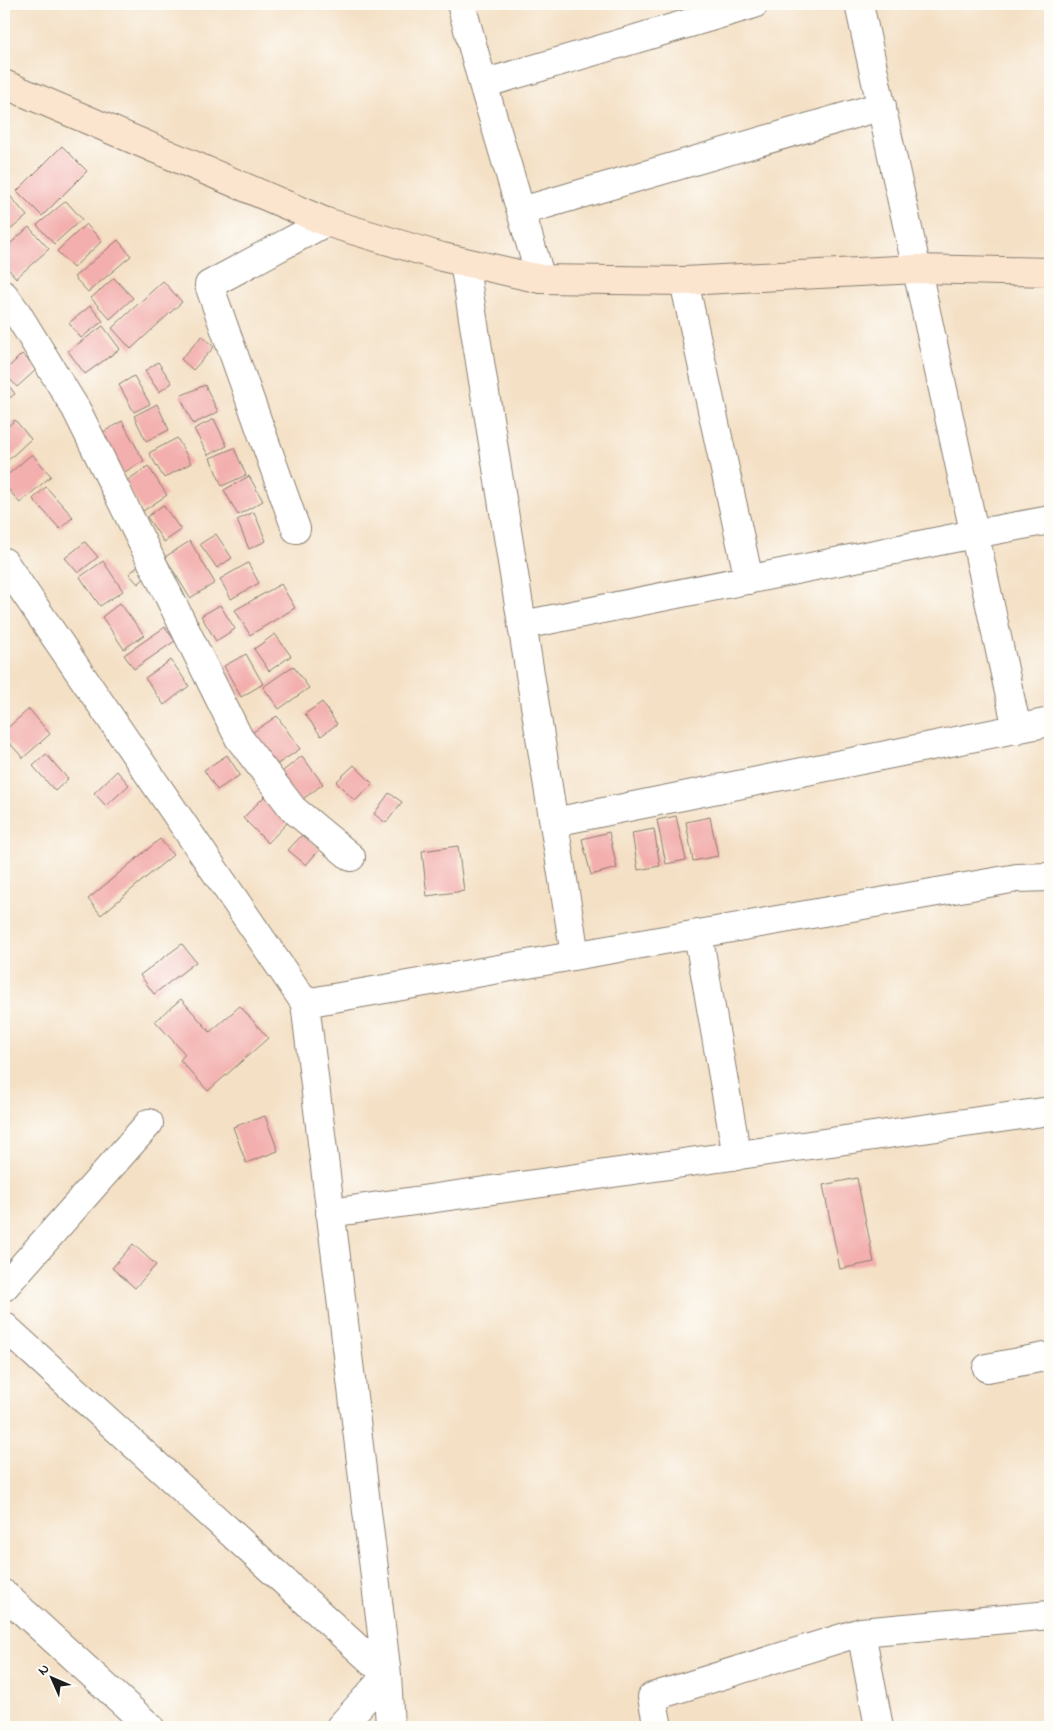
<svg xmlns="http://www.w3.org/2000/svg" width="1054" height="1731" font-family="'Indie Flower',sans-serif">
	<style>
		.building { fill: #f3afad }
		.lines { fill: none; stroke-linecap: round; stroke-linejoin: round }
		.street-casing { stroke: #887e70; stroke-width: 30 }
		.secondary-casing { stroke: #887e70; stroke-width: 30 }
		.street { stroke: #fff; stroke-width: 28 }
		.secondary { stroke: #fce5cf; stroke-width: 28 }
	</style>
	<rect width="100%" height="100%" fill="#fdfcf7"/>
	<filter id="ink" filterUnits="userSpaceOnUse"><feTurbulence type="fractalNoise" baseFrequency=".02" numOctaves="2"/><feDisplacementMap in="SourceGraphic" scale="10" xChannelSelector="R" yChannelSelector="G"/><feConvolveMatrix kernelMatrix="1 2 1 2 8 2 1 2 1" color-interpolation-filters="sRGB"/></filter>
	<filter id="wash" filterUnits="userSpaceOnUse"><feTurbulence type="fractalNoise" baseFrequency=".0096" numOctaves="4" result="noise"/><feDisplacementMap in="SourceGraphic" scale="20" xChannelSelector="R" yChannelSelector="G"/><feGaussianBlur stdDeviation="1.12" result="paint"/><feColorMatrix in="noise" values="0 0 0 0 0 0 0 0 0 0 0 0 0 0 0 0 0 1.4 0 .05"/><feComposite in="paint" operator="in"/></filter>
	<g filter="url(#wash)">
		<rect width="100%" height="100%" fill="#f4e0c5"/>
		<g id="blocks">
			<!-- building -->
			<path class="building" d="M62,146L87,171L42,216L17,191Z
				M5,190L27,216L4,235V191Z
				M66,201L82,219L54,244L37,225Z
				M86,224L102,241L73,268L57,251Z
				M29,227L49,249L16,278L4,264V249Z
				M118,240L131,256L88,292L74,277Z
				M114,278L133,298L110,319L91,298Z
				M163,281L182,302L131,349L112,328Z
				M90,306L103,321L81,338L69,323Z
				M103,326L120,349L85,374L68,351Z
				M202,336L214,347L193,370L181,359Z
				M22,354L37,369L17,387L4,372Z
				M158,362L172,383L159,392L145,371Z
				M134,376L150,404L134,412L119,385Z
				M4,379L15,394L4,402Z
				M205,385L218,412L193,424L180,396Z
				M157,404L169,430L146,441L134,416Z
				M214,419L227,446L208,455L194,429Z
				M15,420L31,439L6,462L4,459V430Z
				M122,421L144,461L112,479L91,439Z
				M177,438L191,463L164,478L149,453Z
				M234,448L246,475L222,486L210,458Z
				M32,454L51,476L20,503L4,484V478Z
				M148,466L167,495L143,511L125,482Z
				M249,476L263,501L238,515L224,490Z
				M46,487L73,517L60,529L33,499Z
				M163,505L181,530L164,542L147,517Z
				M254,512L266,541L249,549L237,520Z
				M216,534L232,558L217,568L200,544Z
				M190,541L215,583L190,598L165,557Z
				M85,542L98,557L78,573L65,558Z
				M103,561L123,591L100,606L80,577Z
				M248,563L259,583L231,599L220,579Z
				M139,565L148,575L138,584L129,574Z
				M281,584L295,608L250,635L235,610Z
				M120,603L144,635L124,649L102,617Z
				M220,605L235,629L216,641L201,616Z
				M165,627L175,641L134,669L124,655Z
				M275,634L291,656L269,671L254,649Z
				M246,654L263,684L241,697L224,666Z
				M171,660L189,686L164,705L145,678Z
				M293,666L309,688L279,709L263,687Z
				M322,702L337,724L321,736L305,714Z
				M29,709L50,734L23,758L4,737V731Z
				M277,716L300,749L273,767L250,734Z
				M46,754L68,779L55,791L33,766Z
				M227,755L240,775L217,790L204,770Z
				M302,756L323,784L299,802L278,775Z
				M354,765L373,784L355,801L336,782Z
				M117,771L129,785L106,806L94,793Z
				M389,793L402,802L386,823L374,814Z
				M265,796L290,820L268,843L243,818Z
				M676,816L686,860L666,864L657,820Z
				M710,817L718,856L693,861L686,822Z
				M654,829L660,866L638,870L632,833Z
				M609,832L617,868L591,875L582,839Z
				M303,834L320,849L306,865L288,850Z
				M160,839L173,855L101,915L88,899Z
				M458,846L464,891L427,896L422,851Z
				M182,944L196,962L154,994L140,975Z
				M181,999L210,1032L240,1006L268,1038L208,1091L180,1060L185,1054L155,1021Z
				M265,1116L278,1151L246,1163L233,1127Z
				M857,1178L874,1262L840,1269L823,1185Z
				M133,1244L156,1265L135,1288L112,1268Z"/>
		</g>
	</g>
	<g filter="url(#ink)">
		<use href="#blocks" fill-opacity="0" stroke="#887e70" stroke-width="1"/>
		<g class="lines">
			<defs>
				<path id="street" d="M461,4L483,84L541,279
					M859,4L1017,729
					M483,84L754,4
					M522,211L882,106
					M464,262L575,955
					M684,281L749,580
					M4,295L17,313L76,409L239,738L293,809L351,857
					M296,529L209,285L326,222
					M4,562L305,1003
					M523,625L974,534L1050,520
					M554,822L1050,722
					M698,934L737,1156
					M330,1213L1050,1111
					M4,1287L149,1123
					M4,1326L387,1675L340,1727
					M987,1368L1050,1356
					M4,1594L150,1727
					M861,1632L879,1727
					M390,1727L387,1675L305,1003L1017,878L1050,877
					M658,1727L652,1697L861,1632L1050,1615"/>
				<path id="secondary" d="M4,84L326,222L442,257L541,279L684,281L917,269L1050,272"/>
			</defs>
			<!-- street casing -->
			<use href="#street" class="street-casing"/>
			<!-- secondary casing -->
			<use href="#secondary" class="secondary-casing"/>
			<!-- street -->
			<use href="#street" class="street"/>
			<!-- secondary -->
			<use href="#secondary" class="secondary"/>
		</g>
	</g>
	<!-- margin -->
	<rect width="1054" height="1731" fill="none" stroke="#fdfcf7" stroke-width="20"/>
	<!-- north arrow -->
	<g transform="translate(52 1678) rotate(315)" stroke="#fdfcf7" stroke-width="4" paint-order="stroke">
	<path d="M0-4L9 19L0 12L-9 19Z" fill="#1c1c1c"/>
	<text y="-8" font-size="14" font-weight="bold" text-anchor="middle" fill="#1c1c1c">N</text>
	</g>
</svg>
